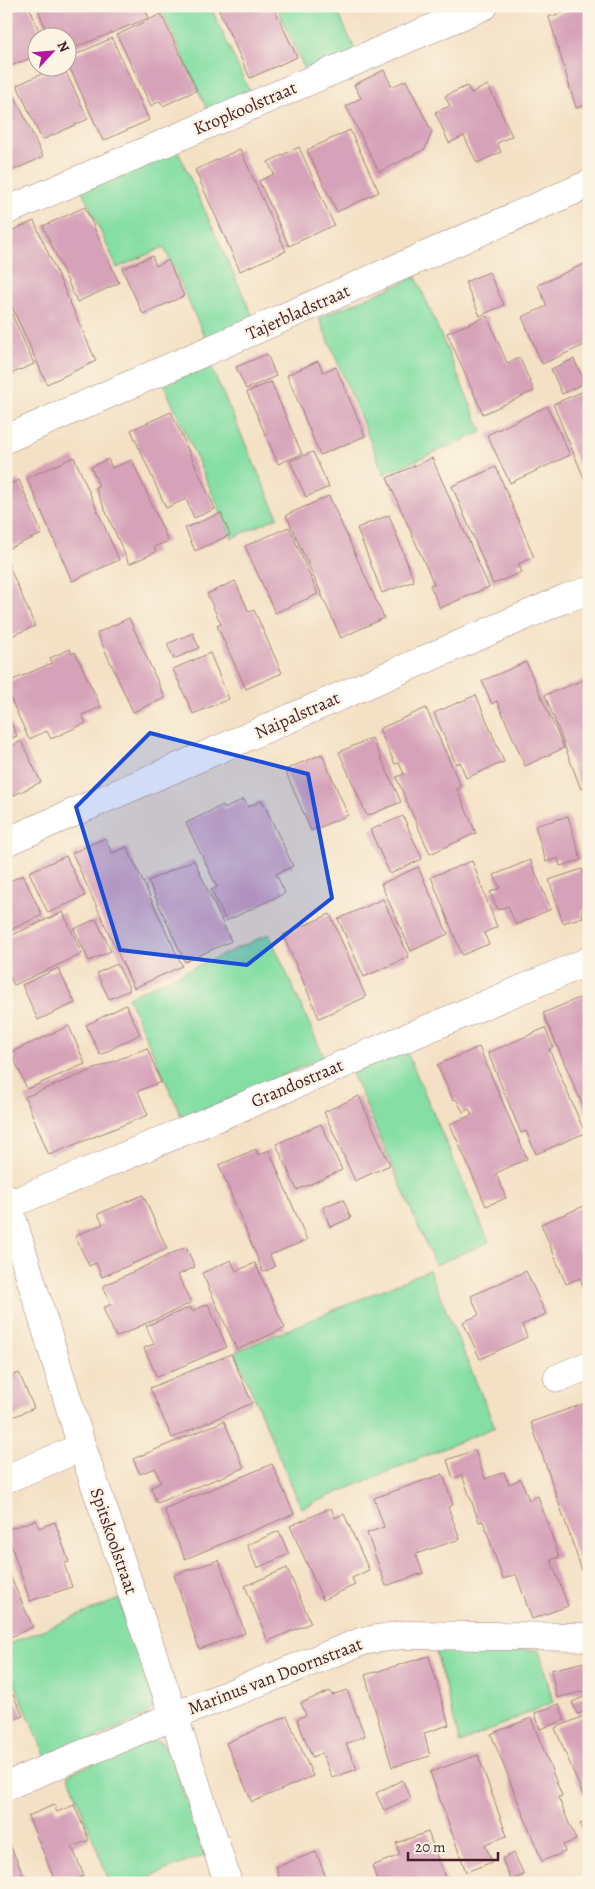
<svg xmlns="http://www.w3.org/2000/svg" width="595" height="1889" font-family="Alegreya,serif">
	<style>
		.green { fill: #85dea4; stroke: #687e68 }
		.building { fill: #d6a2b9 }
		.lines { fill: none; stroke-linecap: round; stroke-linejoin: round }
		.minor-casing { stroke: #9f8078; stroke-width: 29 }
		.minor { stroke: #fff; stroke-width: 28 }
		.marked { fill: #1d4ed8; fill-opacity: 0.2; stroke: #1d4ed8; stroke-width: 4; stroke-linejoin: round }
		.labels { text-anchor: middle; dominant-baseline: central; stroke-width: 5; stroke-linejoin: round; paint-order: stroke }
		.street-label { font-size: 18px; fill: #4a1f2b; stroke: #fcf5e5 }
	</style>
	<rect width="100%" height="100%" fill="#fcf5e5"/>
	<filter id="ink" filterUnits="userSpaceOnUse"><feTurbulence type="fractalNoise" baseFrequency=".02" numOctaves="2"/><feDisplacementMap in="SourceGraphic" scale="10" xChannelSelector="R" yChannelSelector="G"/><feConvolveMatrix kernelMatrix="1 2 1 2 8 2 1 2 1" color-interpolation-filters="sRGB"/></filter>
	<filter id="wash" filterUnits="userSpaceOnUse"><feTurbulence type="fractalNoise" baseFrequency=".0096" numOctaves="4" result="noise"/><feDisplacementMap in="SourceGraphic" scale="20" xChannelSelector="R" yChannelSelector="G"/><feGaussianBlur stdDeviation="1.12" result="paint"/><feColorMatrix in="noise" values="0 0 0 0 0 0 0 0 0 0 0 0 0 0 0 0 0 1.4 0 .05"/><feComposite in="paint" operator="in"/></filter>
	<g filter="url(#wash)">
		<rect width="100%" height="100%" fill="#f4e1c5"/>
		<!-- green -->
		<path class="green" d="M171,6H210L253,99L211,118L162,11Z
			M276,6H335L356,52L307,74Z
			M175,145L254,319L206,340L164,247L117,268L81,188Z
			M416,277L482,432L384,474L319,318Z
			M210,365L278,517L232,538L164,385Z
			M269,934L324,1057L183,1120L128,997Z
			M406,1050L489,1242L435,1265L352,1073Z
			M429,1270L495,1427L301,1508L235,1352Z
			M119,1599L153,1696L154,1706L147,1715L47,1760L6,1663V1645Z
			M435,1648L539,1650L553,1702L460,1743Z
			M151,1740L162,1743L170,1754L205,1855L133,1883H110L68,1774Z"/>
		<g id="blocks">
			<!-- building -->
			<path class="building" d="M6,6H29L42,38H38V55L6,68Z
				M43,6H144L149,18L68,50V38H49L38,9Z
				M217,6H273L297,57L250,78Z
				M584,6H589V104L576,108L549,17Z
				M161,14L197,90L163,106L160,101L151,106L117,35Z
				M112,38L149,120L103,141L68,64V58Z
				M55,68H64L88,119L42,140L17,85Z
				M384,70L392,87L406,80L432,132L425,149L379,172L346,106L361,98L354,85Z
				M488,85L512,136L497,143L501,152L477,163L464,136L449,143L435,112L450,106L445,96L467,86L471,93Z
				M12,90L43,157L9,172L6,166V92Z
				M350,130L379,192L337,212L307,150Z
				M299,147L334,225L289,246L259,181L274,174L268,162Z
				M240,149L286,251L240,271L195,170Z
				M85,207L119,283L77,302L43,226Z
				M34,221L96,361L47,384L6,294V233Z
				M152,256L156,266L168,260L184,296L143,314L122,269Z
				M584,264L589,275V343L542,364L522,317L547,306L538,285Z
				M489,272L504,305L480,316L465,282Z
				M6,301L34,364L6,376Z
				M487,316L507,363L520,358L534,391L483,414L447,333Z
				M267,354L276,376L246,389L236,367Z
				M574,359L585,383L562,394L551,369Z
				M318,361L323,372L336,367L365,436L320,455L287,375Z
				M271,382L302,454L278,464L247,392Z
				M589,389V490L553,404Z
				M547,406L570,455L510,483L487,435Z
				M171,412L215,509L194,518L186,499L166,508L131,430Z
				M313,452L329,487L306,497L290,461Z
				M74,457L119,560L72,581L27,478Z
				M432,458L489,587L440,608L430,585L434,584L387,478Z
				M108,459L112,468L132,460L168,541L154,547L156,552L129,564L95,487L99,486L91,467Z
				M496,467L534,557L518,564L522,572L493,584L452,486Z
				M19,480L42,534L7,549L6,486Z
				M329,496L384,618L341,638L286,515Z
				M221,513L230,535L195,551L185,528Z
				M389,515L414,581L382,593L357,528Z
				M289,527L318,594L275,613L245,546Z
				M6,559L35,626L6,638Z
				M235,581L249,612L254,610L282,673L246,689L217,626L221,624L207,594Z
				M129,618L165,698L133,712L97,633Z
				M193,633L199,648L174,659L167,644Z
				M70,649L72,654L75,652L101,707L82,715L86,723L51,739L47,731L29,739L6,689V683L52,663L50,658Z
				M210,653L229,699L193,714L173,669Z
				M526,662L564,748L525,766L497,701L492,704L482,681Z
				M588,678L589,785L581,789L545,695Z
				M476,695L504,762L466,778L460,762L456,764L434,713Z
				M426,708L461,787L457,789L476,833L430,854L396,777L404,774L399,763L395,764L379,729Z
				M6,713L17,736L6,741Z
				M372,738L401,802L367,816L339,752Z
				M21,741L41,782L6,799V749Z
				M322,754L348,815L311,831L285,770Z
				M244,799L248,807L262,800L293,866L276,874L285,893L226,921L211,890L217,887L186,823L223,805L224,809Z
				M403,816L422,859L390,874L370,830Z
				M568,816L581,860L560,866L558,858L546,862L535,826Z
				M105,838L112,853L127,847L182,966L134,988L72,853Z
				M66,856L85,896L48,913L29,872Z
				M194,860L231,941L185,962L148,881Z
				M530,860L551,909L516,925L508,906L498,910L490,892L500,888L494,875Z
				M472,861L497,927L484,933L489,944L462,955L431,877Z
				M418,867L448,934L411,951L381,884Z
				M582,869L589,891V908L581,911L583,917L563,923L549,880Z
				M23,875L42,915L6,932V883Z
				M383,899L409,957L364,977L338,919Z
				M63,912L82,954L14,985L6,969V938Z
				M330,914L366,997L319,1018L283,935Z
				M96,919L111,951L89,961L74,929Z
				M117,964L130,990L109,999L97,973Z
				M58,968L75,1003L38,1020L22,985Z
				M589,994V1120L543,1013Z
				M126,1005L140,1034L100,1055L86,1025Z
				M69,1026L85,1064L27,1089L11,1052Z
				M545,1028L553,1047L549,1049L585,1133L536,1154L526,1131L521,1133L488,1053Z
				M479,1047L527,1159L496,1173L506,1198L486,1206L450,1124L472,1115L469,1109L463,1112L456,1099L453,1100L437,1065Z
				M147,1048L161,1082L138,1091L148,1115L49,1155L25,1097Z
				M359,1096L390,1165L355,1181L324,1112Z
				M321,1124L342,1170L297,1190L276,1144Z
				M256,1149L258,1155L269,1150L307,1240L270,1255L275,1267L263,1272L219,1165Z
				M143,1195L167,1249L102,1277L96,1263L89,1266L75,1236L103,1224L98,1214Z
				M343,1199L351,1218L330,1227L323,1207Z
				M584,1206L589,1217V1287L584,1289L580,1278L566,1284L541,1224Z
				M186,1247L195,1267L178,1275L191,1303L116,1337L103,1308L111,1304L103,1286Z
				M231,1260L236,1271L255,1263L285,1328L237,1350L202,1273Z
				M526,1271L546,1314L522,1325L527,1337L480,1359L463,1322L479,1315L471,1296Z
				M208,1304L227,1347L157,1377L144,1348L154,1344L146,1326L190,1307L192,1311Z
				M231,1354L252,1403L172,1438L150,1388Z
				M19,1373L34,1408L6,1420V1378Z
				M589,1402V1588H588L531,1422Z
				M224,1421L244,1468L157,1503L151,1487L161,1483L155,1468L140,1474L133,1459Z
				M475,1450L485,1479L504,1472L509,1484L521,1479L529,1500L538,1496L559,1557L551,1560L568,1606L532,1619L516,1574L503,1579L483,1521L479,1522L462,1475L453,1478L447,1460Z
				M272,1464L294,1514L185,1559L164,1509Z
				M443,1474L453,1505L448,1507L460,1539L416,1554L423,1573L386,1586L367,1533L384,1527L374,1498Z
				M331,1508L335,1518L344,1514L369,1570L352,1578L355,1585L323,1600L290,1526Z
				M36,1520L39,1528L55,1522L69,1562L64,1564L72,1587L30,1601L6,1530Z
				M279,1531L289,1554L257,1568L247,1545Z
				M219,1560L245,1633L199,1649L174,1575Z
				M6,1567L33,1627L6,1639Z
				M287,1568L311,1623L268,1641L245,1586Z
				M429,1656L449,1725L424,1733L430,1756L392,1767L365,1675Z
				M589,1661V1690L557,1698L551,1670Z
				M347,1690L365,1736L346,1744L357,1769L332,1778L322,1753L312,1757L297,1719L306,1715L301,1703L330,1691L332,1695Z
				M13,1695L23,1716L6,1723V1698Z
				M589,1695V1710L577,1714L572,1702Z
				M559,1704L565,1720L540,1729L535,1713Z
				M589,1714V1793L583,1795L555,1728Z
				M287,1716L313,1776L252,1802L226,1743Z
				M531,1718L562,1796L558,1797L576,1840L563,1845L565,1852L542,1861L491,1734Z
				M478,1755L507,1836L485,1844L492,1862L466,1872L430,1772Z
				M402,1780L411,1798L384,1810L376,1793Z
				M54,1805L57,1812L74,1805L89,1840L72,1847L84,1876L68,1883H56L28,1816Z
				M589,1820V1844L580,1824Z
				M428,1832L447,1883H378L372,1866L400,1855L396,1843Z
				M6,1836L27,1883H6Z
				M316,1852L328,1883H281L276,1867Z
				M514,1853L524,1875L511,1880L502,1859Z"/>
		</g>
	</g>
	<g filter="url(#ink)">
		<use href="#blocks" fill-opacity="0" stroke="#9f8078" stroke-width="1"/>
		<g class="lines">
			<defs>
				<path id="minor" d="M6,211L484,6
					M6,439L589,184
					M6,842L566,598L589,591
					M6,1198L82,1447L174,1716L228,1883
					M6,1206L589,961
					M558,1378L589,1365
					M6,1479L82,1447
					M6,1786L174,1716L363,1641L403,1635L589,1637"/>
			</defs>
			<!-- minor casing -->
			<use href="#minor" class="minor-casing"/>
			<!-- minor -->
			<use href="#minor" class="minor"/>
		</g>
	</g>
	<!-- marked area -->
	<path class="marked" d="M150,733L308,774L332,898L247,965L120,950L76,807Z"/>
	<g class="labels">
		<!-- street labels -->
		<g class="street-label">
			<text transform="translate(245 108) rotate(-23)">Kropkoolstraat</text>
			<text transform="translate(298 312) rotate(-24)">Tajerbladstraat</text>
			<text transform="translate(297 715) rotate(-24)">Naipalstraat</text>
			<text transform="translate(297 1083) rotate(-23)">Grandostraat</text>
			<text transform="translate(114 1541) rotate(71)">Spitskoolstraat</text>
			<text transform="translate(275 1676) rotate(-21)">Marinus van Doornstraat</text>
		</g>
	</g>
	<!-- margin -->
	<rect width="595" height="1889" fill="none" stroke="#fcf5e5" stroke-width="25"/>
	<!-- north arrow -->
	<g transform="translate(52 52) rotate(64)"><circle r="24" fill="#fcf5e5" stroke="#b59f9b"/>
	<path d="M0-4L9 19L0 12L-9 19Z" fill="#b5179e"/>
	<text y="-8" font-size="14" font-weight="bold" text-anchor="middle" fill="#4a1f2b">N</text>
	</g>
	<!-- scale -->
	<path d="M408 1852v8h90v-8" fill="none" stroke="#4a1f2b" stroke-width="2.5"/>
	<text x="415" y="1852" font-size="15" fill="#4a1f2b" stroke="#fcf5e5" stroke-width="4" paint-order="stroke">20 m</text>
</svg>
